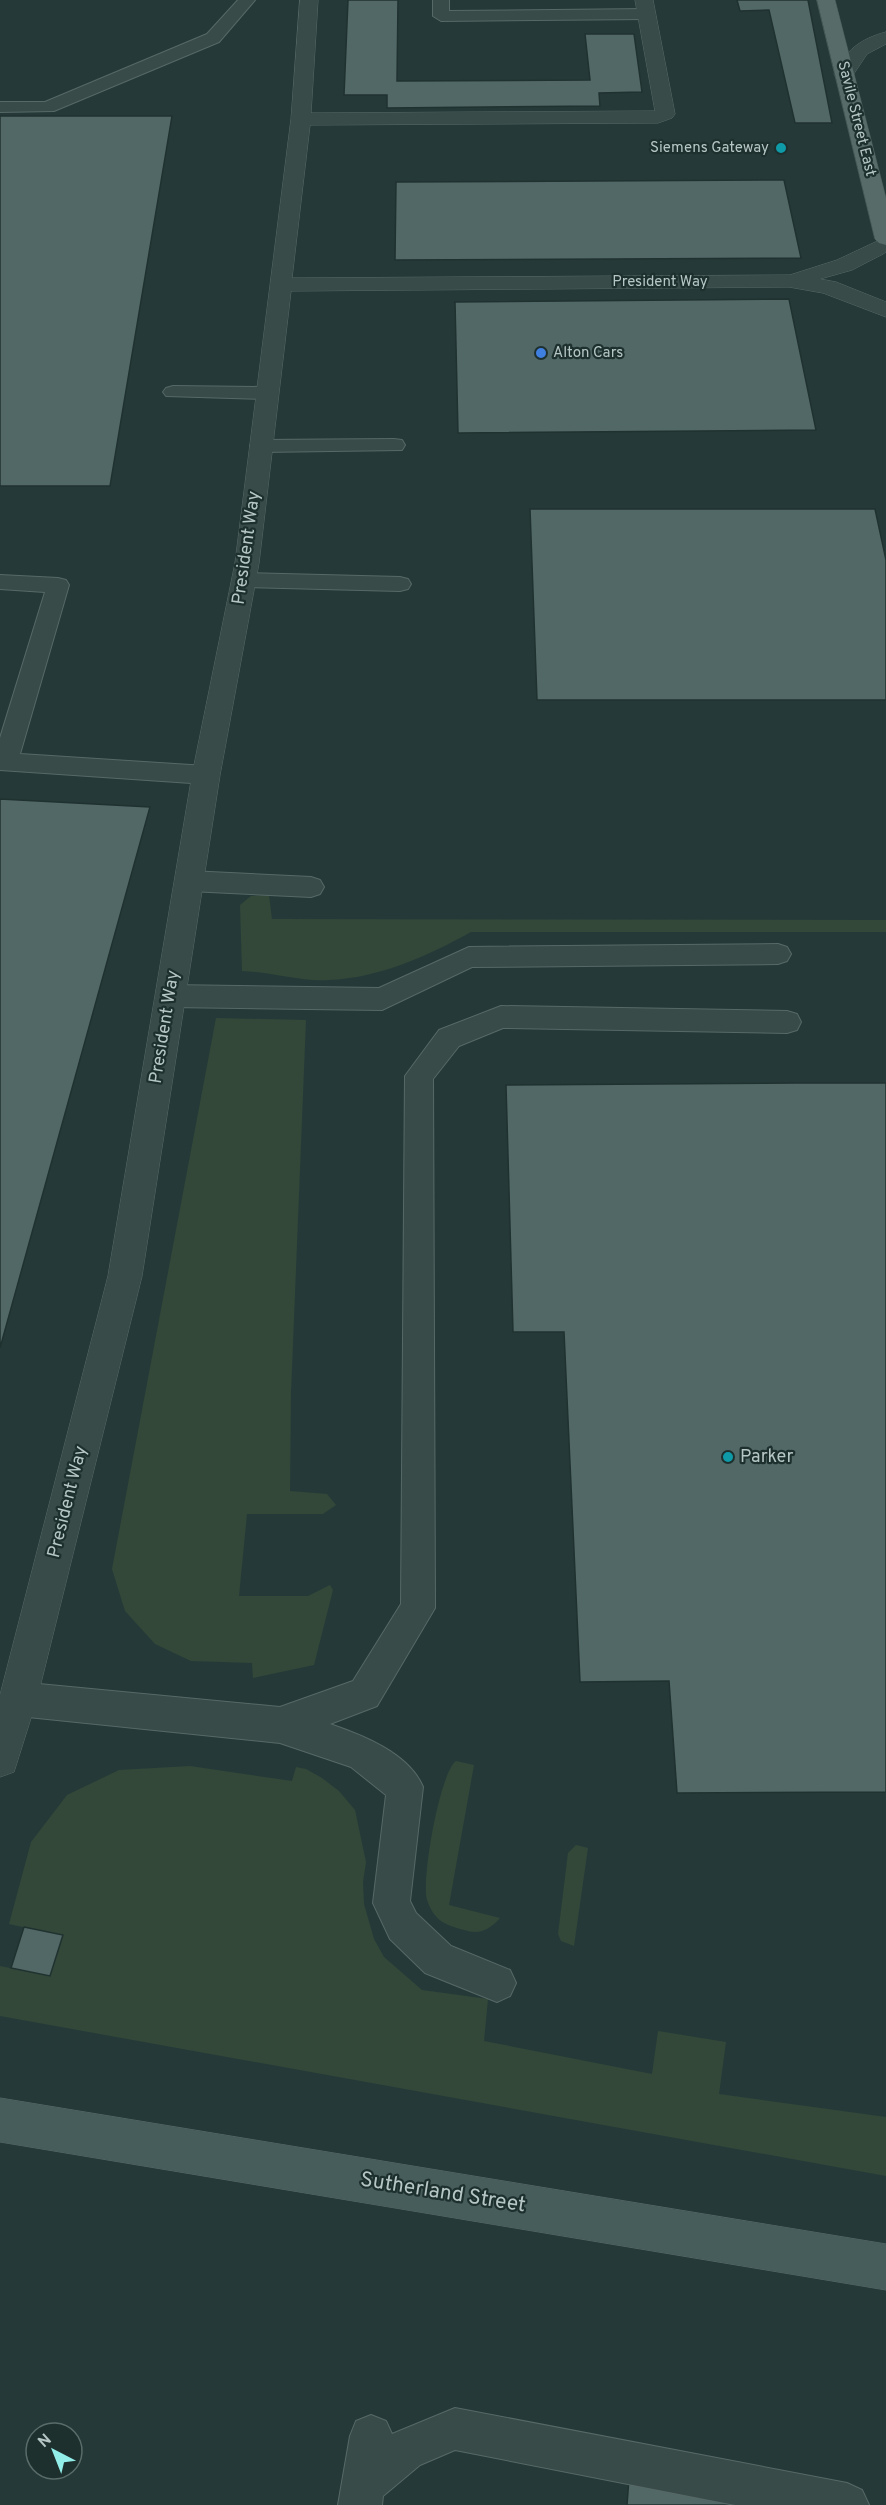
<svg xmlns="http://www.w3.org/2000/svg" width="886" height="2505" font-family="Overpass,sans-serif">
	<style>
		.green { fill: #334839 }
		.building { fill: #516866; stroke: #203230; stroke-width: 1.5 }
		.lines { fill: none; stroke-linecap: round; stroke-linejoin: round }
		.service-casing { stroke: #576967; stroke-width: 2 }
		.minor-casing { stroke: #576967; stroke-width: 1 }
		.secondary-casing { stroke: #576967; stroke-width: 1 }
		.primary-casing { stroke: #455755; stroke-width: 1 }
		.service { fill: #394b49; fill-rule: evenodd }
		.minor { fill: #394b49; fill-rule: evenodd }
		.secondary { fill: #475d5c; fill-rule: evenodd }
		.primary { fill: #576b69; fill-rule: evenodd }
		.culture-dot { fill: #0f9aa8; stroke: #1e302e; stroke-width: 2 }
		.shop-dot { fill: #3f7fe0; stroke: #1e302e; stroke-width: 2 }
		.labels { text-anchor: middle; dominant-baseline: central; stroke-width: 4.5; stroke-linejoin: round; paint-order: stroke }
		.far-street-label { font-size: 15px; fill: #b5c6c5; stroke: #1e302e }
		.far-poi-label { font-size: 15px; fill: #b5c6c5; stroke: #1e302e; text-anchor: end }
		.street-label { font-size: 18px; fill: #b5c6c5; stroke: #1e302e }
		.poi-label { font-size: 18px; fill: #b5c6c5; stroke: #1e302e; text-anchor: start }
		.near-street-label { font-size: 21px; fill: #b5c6c5; stroke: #1e302e }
	</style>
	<rect width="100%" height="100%" fill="#253a38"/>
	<!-- green -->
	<path class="green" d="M269,895L272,919L886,920V932H471C428,956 379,978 329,980C300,982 271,972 242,971L240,905L251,896Z
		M216,1018L306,1020L291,1393L290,1491L327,1494L336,1505L323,1514H247L239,1596H308L330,1585L333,1590L314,1665L253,1678L252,1663L191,1661L155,1644L125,1611L112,1569Z
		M456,1761L474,1765L449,1905L500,1918C489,1930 480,1935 464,1930C444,1925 434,1920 427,1900C421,1880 440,1772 456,1761Z
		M190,1766L292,1781L296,1767L306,1769L322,1778L339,1791L355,1810L366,1862L363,1882L364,1904L374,1939L384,1957L422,1990L488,1999L484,2041L652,2074L658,2031L726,2042L719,2094L886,2117V2176L0,2016V1966L50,1976L63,1936L9,1924L31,1842L67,1795L119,1770Z
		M576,1845L588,1848L574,1946L561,1941L558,1934L568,1853Z"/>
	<!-- building -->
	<path class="building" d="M348,0H398L397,81L590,80L585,34H634L642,92L599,93L600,106L387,108V95H344Z
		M737,0H808L832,123H795L769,10L740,11Z
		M0,116H172L110,486H0Z
		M784,180L801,258L395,260L396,182Z
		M789,299L816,430L458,433L455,302Z
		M530,509H875L886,560V700H537Z
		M0,799L150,807L0,1348Z
		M795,1083H886V1792L677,1793L669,1681L580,1682L564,1332H513L506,1085Z
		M24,1927L63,1935L50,1976L11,1968Z
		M629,2478L774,2505H627Z"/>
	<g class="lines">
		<defs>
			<path id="service" d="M238,0H255L219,42L54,111L0,112V102H45L207,34Z
				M433,0H449V11L646,9L654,14L646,19L441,21L433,16Z
				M173,386L267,387L274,389L277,393L274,397L267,399L166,396L163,392L166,388Z
				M394,439L402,440L405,445L402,450L261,452L253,451L250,446L253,441L261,440Z
				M244,573L400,577L408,579L411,584L408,589L400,591L244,587L236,585L233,580L236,575Z
				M0,575L58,578L66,580L69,585L20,754L206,766L215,769L218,775L215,781L206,784L0,770V738L45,592L0,589Z
				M189,871L311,877L320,880L324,887L320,894L311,897L189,891L180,888L176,881L180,874Z
				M778,944L787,947L791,954L787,961L778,964L472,967L382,1010L170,1007L160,1003L156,996L160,989L170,985L379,988L469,947Z
				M501,1006L787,1011L797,1014L801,1022L797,1030L787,1033L503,1028L459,1046L433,1079L435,1608L377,1706L330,1724C362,1735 409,1753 423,1787L410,1901L416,1913L451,1946L510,1970L516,1983L510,1996L497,2002L425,1973L390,1939L373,1903L386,1795L351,1767L280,1743L18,1716L6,1711L1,1699L6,1687L18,1682L280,1707L353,1681L401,1604L405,1076L439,1030Z
				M455,2408L847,2483L862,2490L869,2505H735L455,2450L420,2465L383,2496L382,2505H338L350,2436L356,2421L371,2415L386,2421L392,2434Z"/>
			<path id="minor" d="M300,0H318L311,113L655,111L635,0H653L675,114L672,118L658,123L310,125L292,278L790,275L837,260L886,237V252L883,254L852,270L820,279L836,282L886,302V317L823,293L789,287L291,291L259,563L220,775L142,1276L37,1699L14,1772L0,1777V1695L108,1276L192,775L235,563L291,119Z
				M886,32V44L867,54L851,78H837L834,74C846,50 860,39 886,32Z"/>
			<path id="secondary" d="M0,2098L886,2244V2290L0,2142Z"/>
			<path id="primary" d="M817,0H835L886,198V245L879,243L875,239Z"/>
		</defs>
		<!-- service casing -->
		<use href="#service" class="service-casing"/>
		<!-- minor casing -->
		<use href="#minor" class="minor-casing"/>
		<!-- secondary casing -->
		<use href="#secondary" class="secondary-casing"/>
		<!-- primary casing -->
		<use href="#primary" class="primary-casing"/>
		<!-- service -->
		<use href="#service" class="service"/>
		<!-- minor -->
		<use href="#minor" class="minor"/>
		<!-- secondary -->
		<use href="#secondary" class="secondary"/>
		<!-- primary -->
		<use href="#primary" class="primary"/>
	</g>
	<!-- markers -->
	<g class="culture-dot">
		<circle cx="781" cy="148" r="6"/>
		<circle cx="728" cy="1457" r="6"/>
	</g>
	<circle class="shop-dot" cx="541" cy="353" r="6"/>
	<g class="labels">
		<!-- far-street labels -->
		<g class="far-street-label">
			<text transform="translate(856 119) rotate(76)">Savile Street East</text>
			<text x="660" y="282">President Way</text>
		</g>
		<!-- far-poi labels -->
		<g class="far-poi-label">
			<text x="769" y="148">Siemens Gateway</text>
			<text x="553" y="353" text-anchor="start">Alton Cars</text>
		</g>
		<!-- street labels -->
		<g class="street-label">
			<text transform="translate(247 548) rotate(-82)">President Way</text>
			<text transform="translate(165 1027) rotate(-81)">President Way</text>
			<text transform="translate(68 1502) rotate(-76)">President Way</text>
		</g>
		<!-- poi labels -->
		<g class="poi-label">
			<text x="740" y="1457">Parker</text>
		</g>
		<!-- near-street labels -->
		<g class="near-street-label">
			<text transform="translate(443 2193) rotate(9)">Sutherland Street</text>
		</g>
	</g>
	<!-- north arrow -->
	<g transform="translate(54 2451) rotate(318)"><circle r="28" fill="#1e302e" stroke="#5a6c6a" stroke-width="1.5"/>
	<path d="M0-4.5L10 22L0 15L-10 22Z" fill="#92eee9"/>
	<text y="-9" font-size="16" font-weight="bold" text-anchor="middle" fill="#b5c6c5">N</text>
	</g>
</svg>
